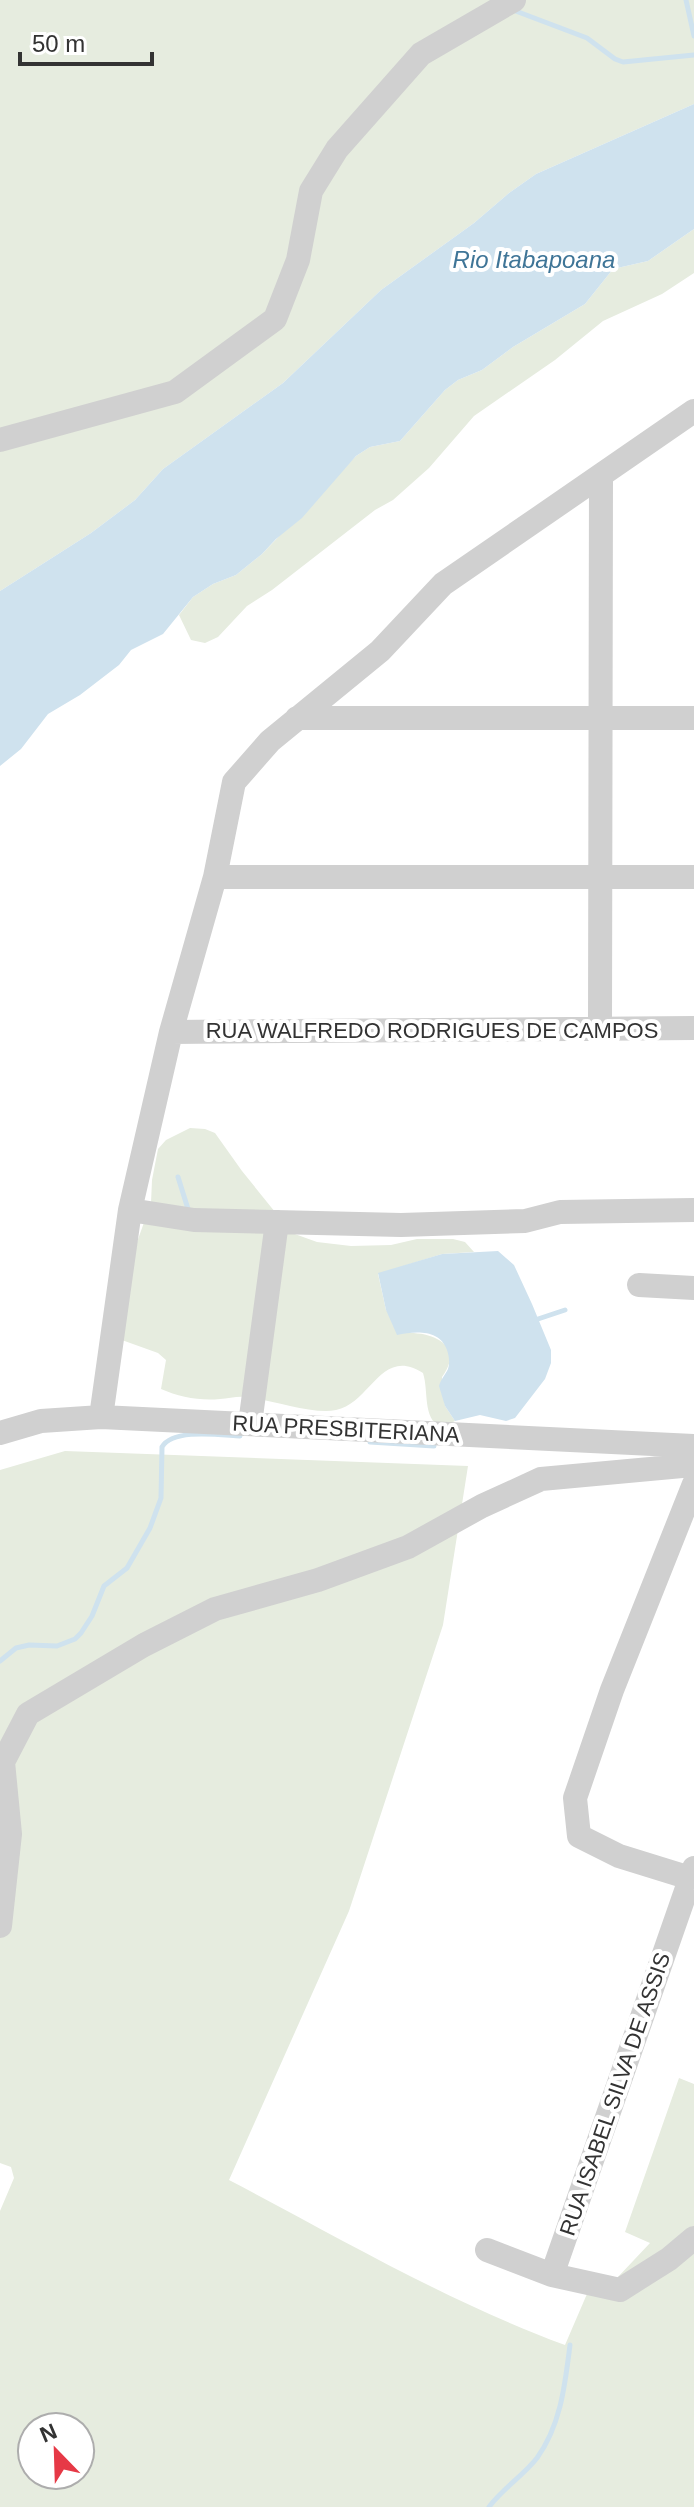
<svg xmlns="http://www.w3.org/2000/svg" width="694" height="2507" font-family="Helvetica,sans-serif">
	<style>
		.green { fill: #e6ecdf; fill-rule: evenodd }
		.water { fill: #cfe2ee }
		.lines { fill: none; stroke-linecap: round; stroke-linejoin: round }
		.stream { stroke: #cfe2ee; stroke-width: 5 }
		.minor { stroke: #d0d0d0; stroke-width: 24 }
		.labels { text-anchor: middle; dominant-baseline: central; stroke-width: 8; stroke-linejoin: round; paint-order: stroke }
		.street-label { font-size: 22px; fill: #333; stroke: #fff }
		.water-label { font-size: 24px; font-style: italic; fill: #3f7597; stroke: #fff }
	</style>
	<rect width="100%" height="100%" fill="#fff"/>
	<!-- green -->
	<path class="green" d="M0,0H694V104L536,174L509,193L474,223L381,290L283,383L163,469L135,500L91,533L0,591Z
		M694,229V273L662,294L603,321L555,360L474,416L429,468L393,500L375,510L272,590L247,606L218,637L205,643L191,640L179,615L193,597L213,584L236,575L262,554L356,456L370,447L400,441L445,390L458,380L482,370L513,347L585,304L613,269L648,261Z
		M190,1128L205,1129L215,1133L242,1171L292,1233L317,1242L351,1246L391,1245L417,1239H453L465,1242L474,1252L442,1254L378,1274L386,1310L407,1333C436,1332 464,1347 442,1377L445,1406L455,1421L441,1428C422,1417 429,1392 423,1373C381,1346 371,1403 336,1410C313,1415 270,1399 245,1397C237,1396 228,1399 220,1399C200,1401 179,1397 161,1389L166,1360L158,1353L119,1339L118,1295L151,1203L152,1180L158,1149L166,1140Z
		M65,1451L468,1466L443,1625L349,1911L229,2180C340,2238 448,2302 565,2345L596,2273L617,2278L650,2243L625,2232L679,2078L694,2084V2507H0V2211L14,2178L11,2167L0,2163V1470ZM32,2427H80V2475H32Z"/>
	<!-- water -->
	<path class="water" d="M694,104V229L648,261L613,269L585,304L513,347L482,370L458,380L445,390L400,441L370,447L356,456L302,518L276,539L262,554L236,575L213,584L193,597L163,634L131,650L119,665L80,695L48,714L21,749L0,766V591L91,533L135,500L163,469L283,383L381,290L474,223L509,193L536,174Z
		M498,1251L514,1265L532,1304L551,1350V1363L545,1379L515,1418L506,1421L480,1415L455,1421L445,1406L439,1386C441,1379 445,1375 448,1369C450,1363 449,1356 447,1350C440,1329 415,1331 397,1335L386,1310L378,1273L442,1254Z"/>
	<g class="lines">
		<!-- stream -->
		<path class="stream" d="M686,0L694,36
			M513,10L587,38L615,59L623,62L694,55
			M178,1177L188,1209
			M532,1321L565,1310
			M370,1442L434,1446
			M0,1661L16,1648L29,1645L57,1646L75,1639L81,1633L92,1616L104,1586L127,1568L150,1528L161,1498L162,1447C173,1428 220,1435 240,1436
			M489,2507C503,2488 523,2476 537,2458C561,2425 565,2384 570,2345"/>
		<!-- minor -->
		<path class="minor" d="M0,440L175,392L275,319L298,260L311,191L337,149L421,54L514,0
			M297,718H694
			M215,877H694
			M600,1029L601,475
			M171,1032L694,1028
			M130,1210L194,1220L401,1225L525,1221L560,1212L694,1210
			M639,1285L694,1288
			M101,1417L130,1210L171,1032L215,877L234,782L270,741L380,651L443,584L694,411
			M250,1424L277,1222
			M0,1433L41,1421L101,1417L694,1446
			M690,1878L619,1856L579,1836L575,1798L612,1690L694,1484
			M0,1926L10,1834L3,1762L28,1714L144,1645L215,1609L318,1580L408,1547L482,1506L541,1479L694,1465
			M487,2250L552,2275L620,2290L669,2259L694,2238
			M552,2275L694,1868"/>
	</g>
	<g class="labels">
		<!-- street labels -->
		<g class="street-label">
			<text x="432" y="1030">RUA WALFREDO RODRIGUES DE CAMPOS</text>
			<text transform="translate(346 1429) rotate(3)">RUA PRESBITERIANA</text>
			<text transform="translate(615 2094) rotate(-71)">RUA ISABEL SILVA DE ASSIS</text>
		</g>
		<!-- water labels -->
		<g class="water-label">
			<text x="534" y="259">Rio Itabapoana</text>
		</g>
	</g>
	<!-- north arrow -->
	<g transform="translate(56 2451) rotate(337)"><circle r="38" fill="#ffffff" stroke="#adadad" stroke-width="2"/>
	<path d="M0-6L14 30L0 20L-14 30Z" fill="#e63946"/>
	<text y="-12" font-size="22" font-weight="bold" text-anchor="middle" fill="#333333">N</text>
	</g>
	<!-- scale -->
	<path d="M20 52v12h132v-12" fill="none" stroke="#333333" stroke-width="4"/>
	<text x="32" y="52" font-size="24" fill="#333333" stroke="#ffffff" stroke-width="6" paint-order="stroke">50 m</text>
</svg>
